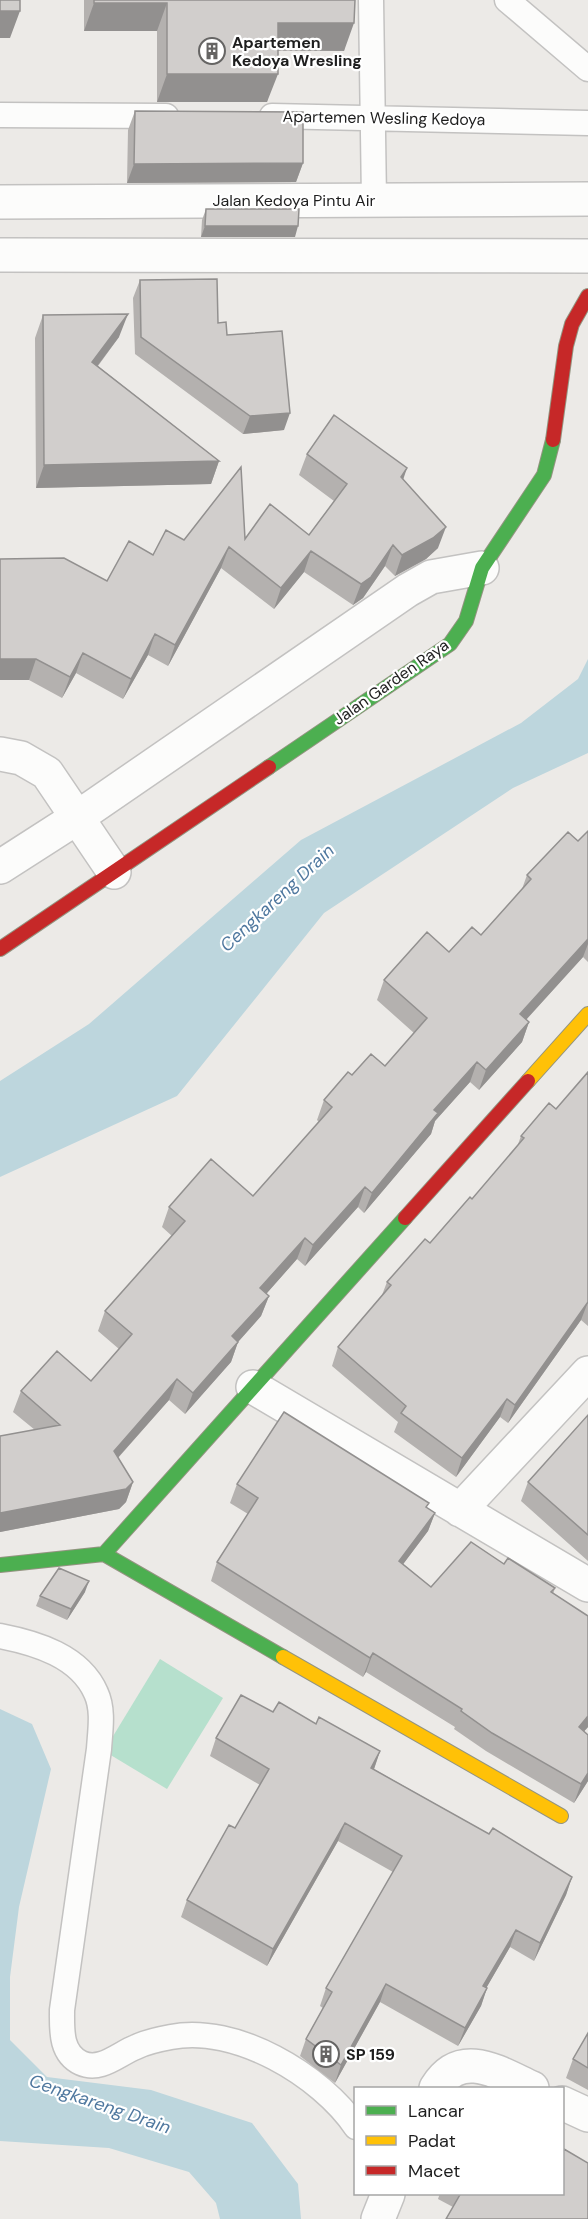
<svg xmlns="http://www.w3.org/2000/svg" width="588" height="2219" font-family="'DM Sans',sans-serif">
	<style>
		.pitch { fill: #b6e0cd }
		.water { fill: #bdd6dd }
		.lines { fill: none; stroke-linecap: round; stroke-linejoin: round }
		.lane-casing { stroke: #c3c2c1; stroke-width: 27 }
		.street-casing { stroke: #c3c2c1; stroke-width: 36 }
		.fast-casing { stroke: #939480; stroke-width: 16 }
		.slow-casing { stroke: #939480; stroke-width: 16 }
		.jam-casing { stroke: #939480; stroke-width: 16 }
		.lane { stroke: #fcfcfb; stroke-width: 24 }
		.street { stroke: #fcfcfb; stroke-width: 33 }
		.fast { stroke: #4caf50; stroke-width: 14 }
		.slow { stroke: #ffc107; stroke-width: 14 }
		.jam { stroke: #c62828; stroke-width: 14 }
		.wall { fill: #b4b1af }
		.shaded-wall { fill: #92908f }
		.building { fill: #d1cecc; stroke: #92908f; stroke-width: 1.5 }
		.labels { text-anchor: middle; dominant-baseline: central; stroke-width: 4.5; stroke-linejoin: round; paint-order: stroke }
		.poi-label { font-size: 16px; font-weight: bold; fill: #1e1e1e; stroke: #fff; text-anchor: start }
		.street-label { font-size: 16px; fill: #1e1e1e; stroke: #fff }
		.water-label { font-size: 18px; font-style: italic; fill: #4f789f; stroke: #fff }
	</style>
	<rect width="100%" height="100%" fill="#eceae7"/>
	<!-- pitch -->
	<path class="pitch" d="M160,1659L223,1698L167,1789L104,1751Z"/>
	<!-- water -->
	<path class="water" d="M588,659V753L513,788L324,913L177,1096L0,1177V1081L89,1024L301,840L521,723L578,679Z
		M0,1709L32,1724L51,1769L19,1907L10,1977V2040L47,2077L151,2090L252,2123L298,2184L301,2219H220L216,2203L189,2172L109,2148L0,2141Z"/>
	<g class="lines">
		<defs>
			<path id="lane" d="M371,0L374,200
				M507,0L588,69
				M0,115L166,116
				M272,116L588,123
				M0,1636C36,1643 80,1656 96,1693C104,1710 100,1732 99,1749L62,2010C62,2029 60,2053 81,2063C101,2072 118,2054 136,2047C146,2042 160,2039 171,2037C235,2024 321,2075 356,2127"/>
			<path id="street" d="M0,202L588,199
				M0,255L588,256
				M0,754L21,758L47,773L114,872
				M0,867L78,817L408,590L431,577L482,568
				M253,1387L588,1585
				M460,1510L588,1373
				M436,2088C461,2047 499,2073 532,2088
				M562,2103L588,2115
				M378,2219L388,2194"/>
			<path id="fast" d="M269,767L450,644L466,621L482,568L544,475L553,440
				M104,1554L405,1218
				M0,1565L104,1554L283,1657"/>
			<path id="slow" d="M528,1081L588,1014
				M283,1657L561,1816"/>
			<path id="jam" d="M553,440L566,346L572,324L588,296
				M0,949L269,767
				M405,1218L528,1081"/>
		</defs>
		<!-- lane casing -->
		<use href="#lane" class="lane-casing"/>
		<!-- street casing -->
		<use href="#street" class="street-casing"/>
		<!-- fast casing -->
		<use href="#fast" class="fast-casing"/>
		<!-- slow casing -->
		<use href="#slow" class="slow-casing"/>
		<!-- jam casing -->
		<use href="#jam" class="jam-casing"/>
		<!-- lane -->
		<use href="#lane" class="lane"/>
		<!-- street -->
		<use href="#street" class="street"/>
		<!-- fast -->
		<use href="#fast" class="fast"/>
		<!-- slow -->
		<use href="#slow" class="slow"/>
		<!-- jam -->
		<use href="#jam" class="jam"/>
	</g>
	<!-- wall -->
	<path class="wall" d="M84,0H355L344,51H278L267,102H157V31H84Z
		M135,111L303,163L296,182L127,183L128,130Z
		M206,209L295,237H201L202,220Z
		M140,280L218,323L227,335L284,430L243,434L135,354L133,298Z
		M43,315L119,337L98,366L219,461L211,484L36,488L35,338Z
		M307,454L403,480L438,548L426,559L395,576L385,566L363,598L353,605L304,572L274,609L221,568L168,666L148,655L123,699L76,673L62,698L29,680H0V559L107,581L153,555L184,540L245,539L309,535L334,501L299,475Z
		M588,831V962L583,957L526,1020L529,1022L522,1042L479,1090L470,1082L435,1121L431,1134L364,1213L358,1207L305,1266L297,1259L266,1294L269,1296L261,1316L238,1342L231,1362L185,1414L169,1400L118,1458L133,1482L126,1502L119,1509L0,1532V1436L35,1430L13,1412L21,1391L91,1381L119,1349L98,1331L105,1311L172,1236L162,1227L169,1207L253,1196L319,1122L317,1120L324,1100L352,1075L385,1066L414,1033L377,1000L384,980L449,952L481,935L522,889L527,875L578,841Z
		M588,1072V1326L581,1320L508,1423L500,1417L456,1477L394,1432L398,1422L332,1366L338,1347L382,1295L387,1282L430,1243L472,1199L517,1147L521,1136L556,1109Z
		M588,1415V1561L521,1501L528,1482Z
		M237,1484L427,1508L435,1513L428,1531L403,1564L431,1587L504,1564L555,1588L553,1594L588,1616V1727L584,1731L588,1781L574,1803L486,1751L454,1729L455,1727L366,1672L363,1677L211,1581L217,1562L248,1514L230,1503Z
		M85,1592L67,1620L36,1606L40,1596Z
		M273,1712L316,1724L380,1751L374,1769L489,1834L572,1877L566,1895L534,1961L510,1947L486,1988H487L481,2006L458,2046L380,2002L335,2083L300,2056L306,2039L323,2008L320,2006L326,1988L393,1872L338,1841L267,1966L181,1917L187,1900L235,1828L260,1785L210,1756L216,1738Z
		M588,2033V2090L566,2078L573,2059Z
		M440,2193H562L453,2207L438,2199Z"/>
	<!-- shaded-wall -->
	<path class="shaded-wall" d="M94,3H167L157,31H84Z
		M0,11H20L10,38H0Z
		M278,23H354L344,51L267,50Z
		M167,74H278L267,102H157Z
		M303,163L296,182L127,183L134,164Z
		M205,226H298L295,237H201Z
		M128,314L119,337L83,385L92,362Z
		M290,413L284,430L243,434L250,416Z
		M219,461L211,484L36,488L44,465Z
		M407,468L400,489L401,477Z
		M446,527L438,548L426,559L395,576L402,555Z
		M393,545L385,566L363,598L353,605L361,584Z
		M229,547L221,568L168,666L175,645Z
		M311,551L304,572L274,609L281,588Z
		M155,634L148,655L123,699L131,679Z
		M83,653L76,673L62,698L70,677Z
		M0,659H36L29,680H0Z
		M588,939V944L583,957L513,1034L520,1014Z
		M529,1022L522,1042L479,1090L486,1070Z
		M477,1062L470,1082L435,1121L431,1134L364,1213L372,1193L434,1110Z
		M365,1187L358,1207L305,1266L313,1245Z
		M305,1238L297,1259L253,1309L260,1288Z
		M269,1296L261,1316L238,1342L231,1362L185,1414L193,1393L232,1336Z
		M588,1302L581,1320L508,1423L515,1405Z
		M177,1379L169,1400L106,1471L114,1451Z
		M507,1399L500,1417L456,1477L462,1458Z
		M133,1482L126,1502L119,1509L0,1532V1513Z
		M435,1513L428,1531L392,1579L399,1561Z
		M89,1581L85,1592L67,1620L71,1609Z
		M373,1653L366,1672L363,1677L370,1658Z
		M588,1716V1727L572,1745L579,1727Z
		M380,1751L374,1769L371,1768Z
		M588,1773V1781L574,1803L581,1784Z
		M345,1823L338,1841L267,1966L273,1949Z
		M572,1877L566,1895L534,1961L540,1943Z
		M516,1930L510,1947L477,2004L483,1986Z
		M386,1984L380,2002L335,2083L341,2065Z
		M487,1988L481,2006L458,2046L465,2028Z"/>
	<!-- building -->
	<path class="building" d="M0,0H20V11H0Z
		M94,0H355L354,23H278V74H167V3H94Z
		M135,111L303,112V163L134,164Z
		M206,209H299L298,226H205Z
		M217,279L218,323L226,322L227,335L282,331L290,413L250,416L141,337L140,280Z
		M128,314L92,362L219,461L44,465L43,315Z
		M334,415L407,468L401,477L446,527L433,538L402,555L393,545L371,577L361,584L311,551L281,588L229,547L175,645L155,634L131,679L83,653L70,677L36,659H0V559L64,558L107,581L129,541L153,555L166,530L184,540L241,467L245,539L270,504L309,535L347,484L307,454Z
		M588,831V939L520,1014L529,1022L486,1070L477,1062L434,1110L438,1113L372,1193L365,1187L313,1245L305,1238L260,1288L269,1296L232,1336L238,1342L193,1393L177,1379L114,1451L133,1482L126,1489L0,1513V1436L60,1425L21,1391L57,1351L91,1381L132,1334L105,1311L185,1221L169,1207L211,1159L253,1196L332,1107L324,1100L348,1072L352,1075L371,1054L385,1066L427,1018L384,980L427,932L449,952L472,927L481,935L531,879L527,875L568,832L578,841Z
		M588,1072V1302L515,1405L507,1399L462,1458L401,1413L406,1406L338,1347L391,1285L387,1282L425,1239L430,1243L470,1197L472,1199L524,1138L521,1136L549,1103L556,1109Z
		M284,1412L429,1503L426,1507L435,1513L399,1561L431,1587L471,1542L504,1564L508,1558L555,1588L551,1592L588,1616V1716L579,1727L588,1735V1773L581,1784L492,1733L461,1711L462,1709L373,1653L370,1658L217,1562L258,1498L237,1484Z
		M588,1415V1535L528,1482Z
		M59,1568L89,1581L71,1609L40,1596Z
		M241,1695L273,1712L279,1702L316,1724L319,1717L380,1751L371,1768L489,1834L493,1828L572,1877L540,1943L516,1930L483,1986L487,1988L465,2028L386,1984L341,2065L306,2039L332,1992L326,1988L402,1856L345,1823L273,1949L187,1900L229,1825L235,1828L269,1769L216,1738Z
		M588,2033V2068L573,2059Z
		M564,2149L588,2163V2219H446L461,2193H562V2153Z"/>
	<!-- icons -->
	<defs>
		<symbol id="building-ring" viewBox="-11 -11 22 22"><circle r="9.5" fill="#fff" stroke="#666564" stroke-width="1.5"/><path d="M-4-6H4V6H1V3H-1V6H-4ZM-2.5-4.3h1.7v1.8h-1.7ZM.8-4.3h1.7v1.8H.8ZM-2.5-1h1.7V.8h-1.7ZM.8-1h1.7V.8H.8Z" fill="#666564"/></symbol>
	</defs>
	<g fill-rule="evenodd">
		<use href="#building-ring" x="197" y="36" width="30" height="30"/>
		<use href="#building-ring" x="311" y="2039" width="30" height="30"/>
	</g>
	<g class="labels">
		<!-- poi labels -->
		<g class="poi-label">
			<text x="232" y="42">Apartemen<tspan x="232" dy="18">Kedoya Wresling</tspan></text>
			<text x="346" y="2054">SP 159</text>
		</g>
		<!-- street labels -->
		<g class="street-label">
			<text transform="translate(384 118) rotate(1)">Apartemen Wesling Kedoya</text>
			<text x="294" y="200">Jalan Kedoya Pintu Air</text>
			<text transform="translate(391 682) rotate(-35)">Jalan Garden Raya</text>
		</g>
		<!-- water labels -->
		<g class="water-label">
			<text transform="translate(277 898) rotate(-43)">Cengkareng Drain</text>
			<text transform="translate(100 2104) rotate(19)">Cengkareng Drain</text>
		</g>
	</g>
	<!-- legend -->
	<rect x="354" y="2087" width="210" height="108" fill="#ffffff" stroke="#a5a5a5" stroke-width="1.5"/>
	<rect x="366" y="2106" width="30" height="9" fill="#4caf50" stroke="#a5a5a5" stroke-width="1.5"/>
	<text x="408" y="2117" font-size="18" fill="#1e1e1e">Lancar</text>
	<rect x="366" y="2136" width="30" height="9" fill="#ffc107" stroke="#a5a5a5" stroke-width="1.5"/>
	<text x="408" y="2147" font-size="18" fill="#1e1e1e">Padat</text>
	<rect x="366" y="2166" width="30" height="9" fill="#c62828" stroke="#a5a5a5" stroke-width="1.5"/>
	<text x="408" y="2177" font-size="18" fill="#1e1e1e">Macet</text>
</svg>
